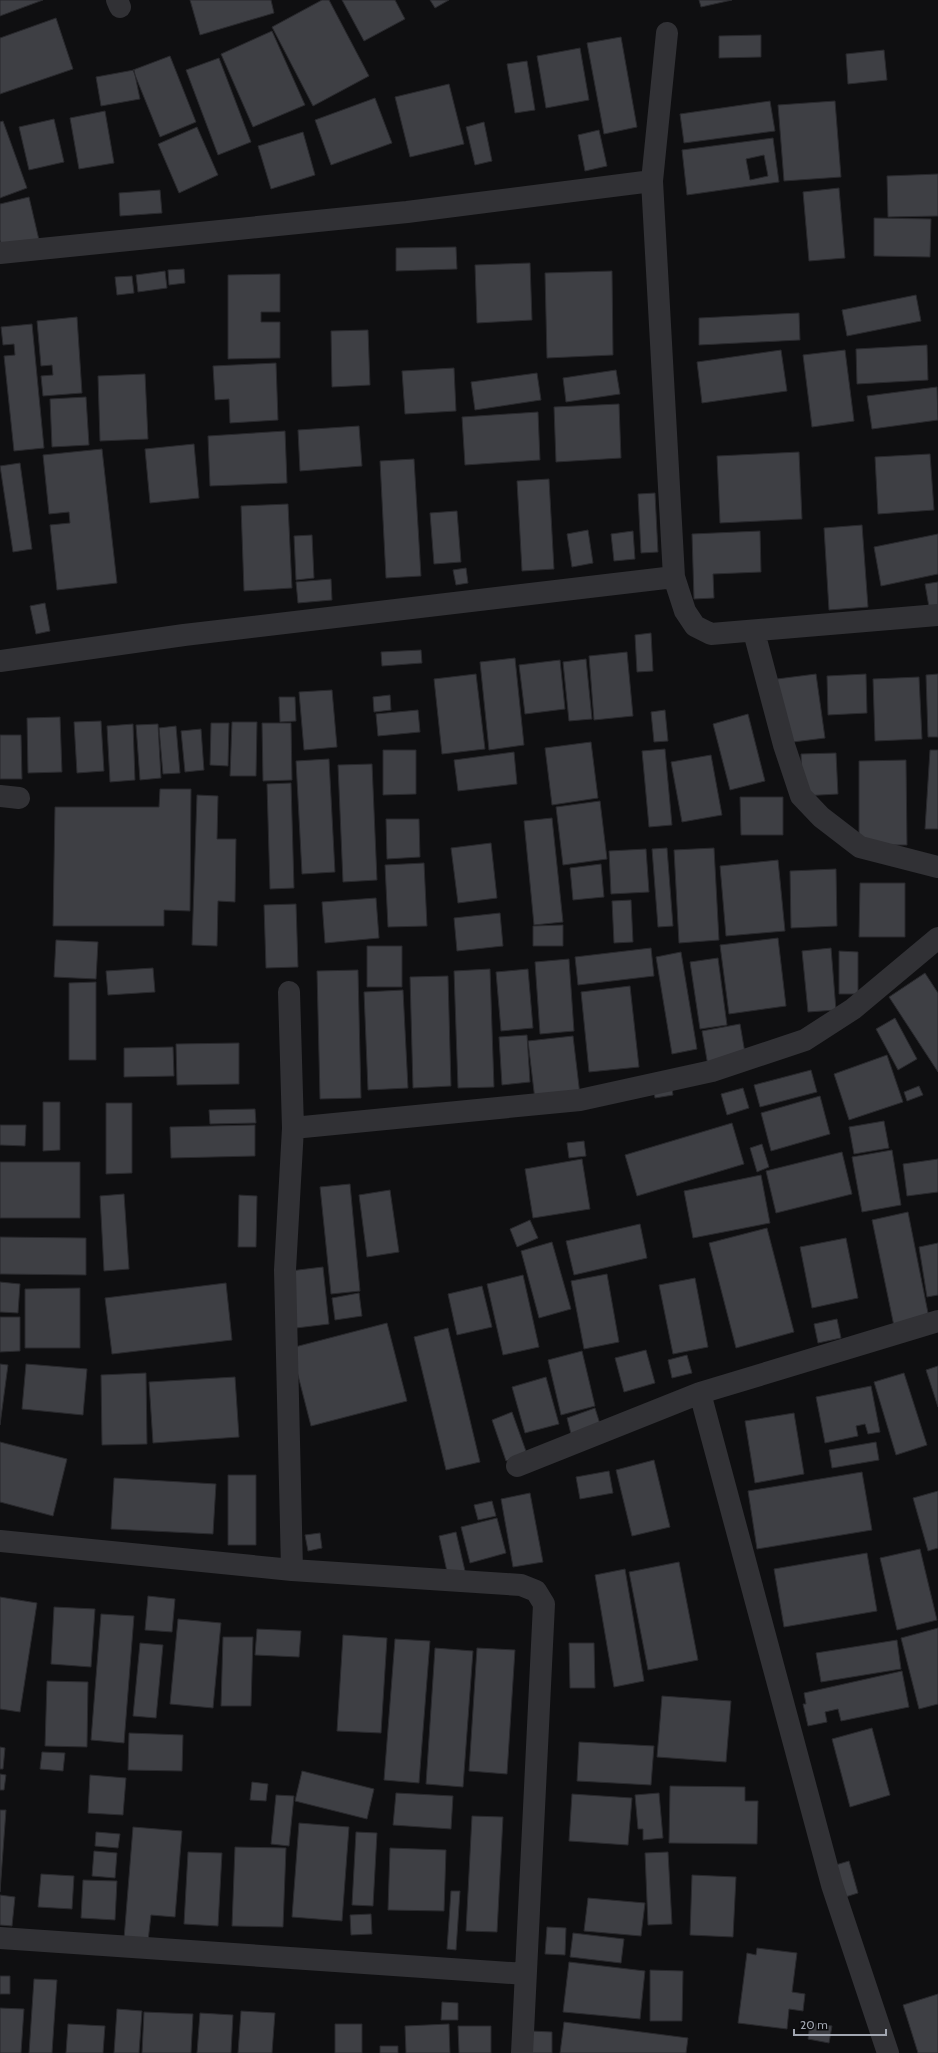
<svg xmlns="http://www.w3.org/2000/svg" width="938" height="2053" font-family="Cabin,sans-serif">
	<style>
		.building { fill: #3e3f44; stroke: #29292d; fill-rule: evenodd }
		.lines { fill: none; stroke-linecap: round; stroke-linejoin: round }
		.minor { stroke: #313135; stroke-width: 22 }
	</style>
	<rect width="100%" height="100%" fill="#0f0f11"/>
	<!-- building -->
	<path class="building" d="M0,0H43L0,16Z
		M190,0H271L274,13L200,35Z
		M322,0H329L369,76L313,106L272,27Z
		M342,0H395L405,19L364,41Z
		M430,0H449L435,8Z
		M699,0H732L701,7Z
		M56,18L73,69L0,94V38Z
		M272,31L305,105L253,127L221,54Z
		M761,35V57L719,58V36Z
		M621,37L637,127L604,134L587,43Z
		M580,48L589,100L546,108L537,56Z
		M884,50L887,80L848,84L846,54Z
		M170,56L196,122L160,137L133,70Z
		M219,58L251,142L218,155L186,70Z
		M527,61L535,110L515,113L507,64Z
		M134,70L140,99L101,106L96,77Z
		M449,84L464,144L410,157L395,97Z
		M375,98L392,143L331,165L315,120Z
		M770,101L775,131L684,143L680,114Z
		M835,101L841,177L784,181L778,105Z
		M105,111L114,163L79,169L70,118Z
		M54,119L64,162L29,170L19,127Z
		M3,121L27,188L0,198V122Z
		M484,122L492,161L475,165L466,127Z
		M197,127L218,175L179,193L158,144Z
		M599,130L607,166L585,171L578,135Z
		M303,132L315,175L271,189L258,146Z
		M773,138L779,182L687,195L682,150ZM764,155L768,176L750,180L746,159Z
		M938,174V216L888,217L887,176Z
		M839,188L845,258L809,261L803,192Z
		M160,190L162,213L120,216L119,193Z
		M29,197L39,240L2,249L0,240V204Z
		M874,218L931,219L930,257L874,256Z
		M456,247L457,269L396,271V248Z
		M530,263L532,320L477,323L475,265Z
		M184,269L185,283L169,285L168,270Z
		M165,271L167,288L138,292L136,275Z
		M612,271L613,355L547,358L545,273Z
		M280,274V312H261V322H280V358L228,359V275Z
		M132,276L134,293L117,295L115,277Z
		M916,295L921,321L847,336L842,310Z
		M799,313L800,340L699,345V318Z
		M77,317L82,393L43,396L41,376L53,375L52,365L41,366L37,321Z
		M32,324L44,448L14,451L4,356L15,355L14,344L3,345L1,327Z
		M368,330L370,385L332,387L331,331Z
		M927,345L928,380L857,384L856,349Z
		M781,350L787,391L702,403L697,362Z
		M845,350L854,421L812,427L803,355Z
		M276,363L278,420L230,423L229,399L215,400L213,366Z
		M454,368L456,411L405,414L402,371Z
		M616,370L620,394L566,402L563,378Z
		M537,373L541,400L475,410L471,382Z
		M145,374L148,439L100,441L98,376Z
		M937,387L938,420L872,429L867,396Z
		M86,397L89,445L52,447L50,399Z
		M619,404L621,458L556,462L554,407Z
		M538,412L540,460L465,465L462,417Z
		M359,426L362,466L300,471L298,430Z
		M285,431L287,483L210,486L208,436Z
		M194,444L199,498L150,503L145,449Z
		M102,449L117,583L57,590L50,525L70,523L69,512L49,514L43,455Z
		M799,452L802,519L720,523L717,456Z
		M930,454L934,510L878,514L875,457Z
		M414,459L421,576L386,578L380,461Z
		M20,463L32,549L13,552L0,466Z
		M549,479L554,569L522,571L517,481Z
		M655,493L658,552L641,553L638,494Z
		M288,504L292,588L244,591L241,506Z
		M457,511L461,562L434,564L430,513Z
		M862,525L868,607L829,610L824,528Z
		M588,530L593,563L572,567L567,534Z
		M633,531L635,559L614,561L611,534Z
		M760,531L761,572L713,574L714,598L694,599L692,534Z
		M938,534V574L881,586L874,547Z
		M312,535L314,578L296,580L294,536Z
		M466,568L468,583L456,585L453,570Z
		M331,579L332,600L298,603L296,582Z
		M938,582V606L929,607L925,584Z
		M45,603L50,631L36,634L30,606Z
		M651,633L653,671L637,672L635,635Z
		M421,650L422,663L382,666L381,652Z
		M627,652L633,716L594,720L589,656Z
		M515,658L524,745L489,750L480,662Z
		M586,659L592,719L569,721L563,662Z
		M560,660L565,709L525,714L519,665Z
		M476,674L485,749L442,754L434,679Z
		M816,674L825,738L785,743L777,679Z
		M866,674L867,713L828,715L827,676Z
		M938,674V737H928L926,675Z
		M919,677L922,739L875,741L873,679Z
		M332,690L337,747L304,750L299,692Z
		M390,695L391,710L374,712L373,697Z
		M279,697H295L296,721L280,722Z
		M418,710L420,732L378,736L376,714Z
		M665,710L668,741L654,742L651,712Z
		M748,714L765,781L730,790L713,724Z
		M60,717L62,772L28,773L27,718Z
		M101,721L104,771L77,773L74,722Z
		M232,722H257L256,776H230Z
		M211,723H229L228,766L210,765Z
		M262,723H291L292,780L263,781Z
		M133,724L135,780L110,782L107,726Z
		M158,724L161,778L140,780L136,725Z
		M176,726L180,773L163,774L159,728Z
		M201,729L204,770L185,772L181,731Z
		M0,735H21L22,779H0Z
		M591,742L598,798L552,805L545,748Z
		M665,749L672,825L649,827L642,751Z
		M383,750H416V794L383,795Z
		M930,750H938V829H925Z
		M514,752L517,784L458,791L454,760Z
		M836,753L838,794L802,796L801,754Z
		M711,755L722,815L682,822L671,762Z
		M329,759L335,872L302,874L296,761Z
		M906,760L907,845H859V761Z
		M372,764L377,880L343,882L338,765Z
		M291,783L294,888L270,889L267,784Z
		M160,789H191L190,911L164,910V926H53L55,807H159Z
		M197,795L218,796L217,839H236L235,902L218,901L217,946L192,945Z
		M740,797H783V835H741Z
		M600,801L607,859L563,865L556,807Z
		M552,818L563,922L534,925L524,821Z
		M386,819H419L420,857L387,859Z
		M491,843L497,898L458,903L451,848Z
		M667,848L673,926L658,927L652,849Z
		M714,848L719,940L679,943L674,850Z
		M646,849L649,892L611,894L609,851Z
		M778,860L785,931L726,936L720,866Z
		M424,863L427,926L388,927L385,865Z
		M601,864L604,897L573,900L570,868Z
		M836,869L837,926L791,928L790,871Z
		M860,883H905V937H859Z
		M376,898L379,938L325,943L322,902Z
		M631,900L633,942L614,943L612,901Z
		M296,904L298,967L266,968L264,905Z
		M500,913L503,946L457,951L454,918Z
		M563,925V946H533V926Z
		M778,938L786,1006L729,1014L720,945Z
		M56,940L98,942L96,979L54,977Z
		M367,946H402V987H367Z
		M651,948L654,976L578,985L575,957Z
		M831,948L836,1010L808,1012L802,951Z
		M839,951L858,952V994H839Z
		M681,952L697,1049L672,1054L656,957Z
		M718,958L727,1025L700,1029L690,962Z
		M569,959L574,1031L540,1034L535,962Z
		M153,968L155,992L108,995L106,971Z
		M490,969L494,1087L458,1088L454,971Z
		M528,969L533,1028L501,1031L496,972Z
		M358,970L361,1098L320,1099L317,971Z
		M925,973L938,993V1072L889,997Z
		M448,976L451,1086L413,1088L410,977Z
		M96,982V1060H69V983Z
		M630,986L639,1067L589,1072L581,992Z
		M403,990L408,1088L368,1090L364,992Z
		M895,1018L917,1059L898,1070L876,1029Z
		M740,1024L746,1059L708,1066L702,1031Z
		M527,1035L530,1082L502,1085L499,1037Z
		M573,1036L580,1095L535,1100L528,1041Z
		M239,1043V1084L177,1085L176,1044Z
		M173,1047L174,1076L124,1077V1048Z
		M887,1055L903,1102L849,1120L834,1074Z
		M811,1070L817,1092L760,1107L754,1085Z
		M671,1083L673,1095L655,1098L653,1086Z
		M919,1086L923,1095L907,1101L904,1092Z
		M743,1088L749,1108L727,1115L721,1094Z
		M820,1096L830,1134L771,1151L761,1113Z
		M43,1102H60V1150L43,1151Z
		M106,1103H132V1173L106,1174Z
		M255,1109L256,1123L210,1124L209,1110Z
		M884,1121L889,1148L854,1154L849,1127Z
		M732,1123L744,1164L637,1196L625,1155Z
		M0,1125H26L25,1146L0,1145Z
		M255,1125V1156L171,1158L170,1127Z
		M584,1141L586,1156L569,1158L567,1143Z
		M762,1144L769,1167L757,1172L750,1148Z
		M892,1150L901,1205L862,1212L852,1157Z
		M842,1152L852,1194L776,1213L766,1171Z
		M582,1159L590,1209L533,1218L525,1169Z
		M938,1159V1192L907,1196L903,1164Z
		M0,1162H80V1218H0Z
		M761,1175L770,1223L693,1238L684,1191Z
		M350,1184L360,1291L331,1294L320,1187Z
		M390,1190L399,1252L367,1257L359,1195Z
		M124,1194L129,1269L104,1271L100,1196Z
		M239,1195L257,1196L256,1247H238Z
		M908,1212L930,1323L895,1331L872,1220Z
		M530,1220L538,1238L517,1247L510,1229Z
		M640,1224L647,1258L574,1275L566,1241Z
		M767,1228L794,1332L736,1348L709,1243Z
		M0,1237L86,1238V1275L0,1274Z
		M846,1238L858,1298L812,1308L800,1247Z
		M552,1242L571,1309L539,1318L521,1251Z
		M938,1243V1295L927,1297L919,1247Z
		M323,1267L329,1324L296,1328L290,1271Z
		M607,1274L619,1342L584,1349L571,1281Z
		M523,1275L539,1347L503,1355L487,1284Z
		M695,1278L708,1347L673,1354L659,1285Z
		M0,1282L20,1284L18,1313L0,1312Z
		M226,1283L232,1340L112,1354L105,1298Z
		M482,1286L492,1327L457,1335L448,1294Z
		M80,1288V1348H25V1289Z
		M359,1293L362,1316L335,1320L332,1298Z
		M0,1317H20V1351L0,1352Z
		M837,1319L841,1338L818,1343L814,1324Z
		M387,1323L407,1401L311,1426L291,1348Z
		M448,1328L480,1462L446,1470L414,1337Z
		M646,1350L655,1383L624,1392L615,1358Z
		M582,1351L595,1406L561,1415L548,1360Z
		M687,1355L692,1373L672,1378L668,1360Z
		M0,1364L8,1365L0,1425Z
		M26,1364L87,1369L83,1415L22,1409Z
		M938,1366V1407L926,1370Z
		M146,1373L147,1444L102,1445L101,1375Z
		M904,1373L927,1445L896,1455L874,1382Z
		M235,1377L239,1437L153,1443L149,1382Z
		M546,1377L559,1424L525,1433L512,1387Z
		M871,1386L880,1432L868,1434L865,1424L856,1426L858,1436L825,1443L816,1397Z
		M595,1408L600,1424L571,1434L567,1418Z
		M512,1412L527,1454L506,1461L492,1420Z
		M794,1413L804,1474L755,1483L745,1421Z
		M0,1442L67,1459L53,1516L0,1502Z
		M876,1442L879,1460L832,1468L829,1450Z
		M654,1460L670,1527L632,1536L616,1470Z
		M609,1471L613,1493L580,1499L576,1477Z
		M862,1472L872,1530L757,1549L748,1491Z
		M228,1475H256V1545H228Z
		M114,1478L216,1484L213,1534L111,1529Z
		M938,1491V1548L928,1551L913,1498Z
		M530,1493L543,1562L513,1567L501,1499Z
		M492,1501L496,1516L478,1520L474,1505Z
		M497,1518L506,1553L470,1563L461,1527Z
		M456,1532L465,1571L448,1576L439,1536Z
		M320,1533L322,1548L308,1551L305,1535Z
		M920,1549L937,1620L897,1630L880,1558Z
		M867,1553L877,1611L784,1627L774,1569Z
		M679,1562L698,1660L648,1670L629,1572Z
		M625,1569L644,1681L614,1687L595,1575Z
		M148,1596L175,1599L172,1632L145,1630Z
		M0,1597L37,1603L20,1712L0,1709Z
		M54,1607L95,1609L91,1667L51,1664Z
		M101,1614L134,1616L124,1743L91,1740Z
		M178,1619L221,1623L213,1708L170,1704Z
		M938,1628V1704L919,1709L901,1638Z
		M257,1629L301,1631L299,1657L255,1655Z
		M343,1635L387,1638L381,1733L337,1731Z
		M223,1637H253L251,1706H221Z
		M395,1639L430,1641L419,1783L384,1780Z
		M897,1640L901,1669L821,1682L816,1653Z
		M140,1643L163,1645L156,1718L133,1716Z
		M569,1643H594L595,1688H570Z
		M435,1648L473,1651L463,1787L426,1784Z
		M477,1648L515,1650L507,1774L469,1771Z
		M902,1671L909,1707L841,1721L838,1709L825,1712L827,1722L808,1726L803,1704H806L804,1693Z
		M47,1681L88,1682L87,1747L45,1746Z
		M662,1696L731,1701L726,1762L657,1757Z
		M872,1728L890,1795L850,1807L832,1739Z
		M129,1733L183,1735L182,1771L128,1770Z
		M579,1742L654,1746L651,1785L577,1781Z
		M0,1747L5,1748L3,1769H0Z
		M42,1752L65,1753L63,1771L40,1769Z
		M302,1771L374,1789L367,1819L295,1801Z
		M0,1774L6,1775L4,1790H0Z
		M90,1775L126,1778L123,1815L88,1813Z
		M252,1782L268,1784L266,1801L250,1800Z
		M670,1786L745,1787V1801H758L757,1844L669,1843Z
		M396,1793L453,1796L451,1829L393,1825Z
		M659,1793L663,1838L643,1840V1829H638L635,1795Z
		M572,1794L632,1798L628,1845L569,1841Z
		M276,1795L294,1796L289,1846L271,1844Z
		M0,1810H6L0,1892Z
		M472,1816L503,1817L497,1932L466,1931Z
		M299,1823L349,1827L342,1921L292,1917Z
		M133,1827L182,1831L175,1917L151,1915L148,1941L124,1939Z
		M96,1832L120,1834L118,1848L95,1846Z
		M356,1832L377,1833L373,1906L352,1905Z
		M235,1847L286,1848L283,1927L232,1926Z
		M390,1848L446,1850L444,1911L388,1910Z
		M94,1851L117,1853L115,1878L92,1876Z
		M188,1852L222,1853L218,1926L184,1924Z
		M668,1852L672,1924L648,1925L645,1853Z
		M849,1861L858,1893L839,1899L829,1867Z
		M41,1874L74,1876L72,1909L38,1907Z
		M692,1875L736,1877L733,1937L690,1935Z
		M83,1880L117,1881L115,1920L81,1918Z
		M451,1891H460L456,1950L447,1949Z
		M0,1895L15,1897L12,1926L0,1925Z
		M588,1898L645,1903L641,1936L584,1931Z
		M371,1914L372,1934L351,1935L350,1915Z
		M547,1927L566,1928L565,1955L545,1954Z
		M573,1933L624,1939L621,1963L570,1957Z
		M757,1948L797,1953L792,1992L805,1994L803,2011L789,2009L787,2029L738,2023L747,1953L756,1955Z
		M569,1962L645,1971L640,2019L563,2012Z
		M650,1970L683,1971L682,2021H650Z
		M0,1976H10V1994H0Z
		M34,1979L57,1980L52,2053H29Z
		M938,1994V2053H918L903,2005Z
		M442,2002L458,2003V2020H441Z
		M0,2008L24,2009L21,2053H0Z
		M117,2009L142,2011L139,2053H114Z
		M241,2011L275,2013L272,2053H238Z
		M144,2012L193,2014L191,2053H142Z
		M200,2013L233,2015L231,2053H197Z
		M564,2022L688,2038L686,2053H560Z
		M810,2023L832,2026L829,2043L808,2039Z
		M68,2024L105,2026L103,2053H66Z
		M335,2024H362V2053H335Z
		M449,2024L450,2053H406L405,2026Z
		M458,2026H491V2053H459Z
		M531,2031L552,2032V2053H530Z
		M380,2046H398V2053H380Z"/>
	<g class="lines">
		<!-- minor -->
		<path class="minor" d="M117,0L120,7
			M667,33L652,181L674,577
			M0,253L407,212L652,181
			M754,632L784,745L801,796L821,817L860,847L938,867
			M0,661L184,635L674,577L685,611L695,626L711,634L938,615
			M0,796L19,798
			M289,992L293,1128L285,1270L292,1570
			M293,1128L580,1100L712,1071L805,1040L853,1009L938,938
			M700,1393L832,1885L888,2053
			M517,1466L700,1393L938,1321
			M0,1541L292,1570L521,1585L536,1591L544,1604L522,2053
			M0,1938L525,1974"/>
	</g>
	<!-- scale -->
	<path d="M794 2029v6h92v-6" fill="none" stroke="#a1a6b1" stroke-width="2"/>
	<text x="800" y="2029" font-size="12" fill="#a1a6b1" stroke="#0a0a0c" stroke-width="3" paint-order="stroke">20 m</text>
</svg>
